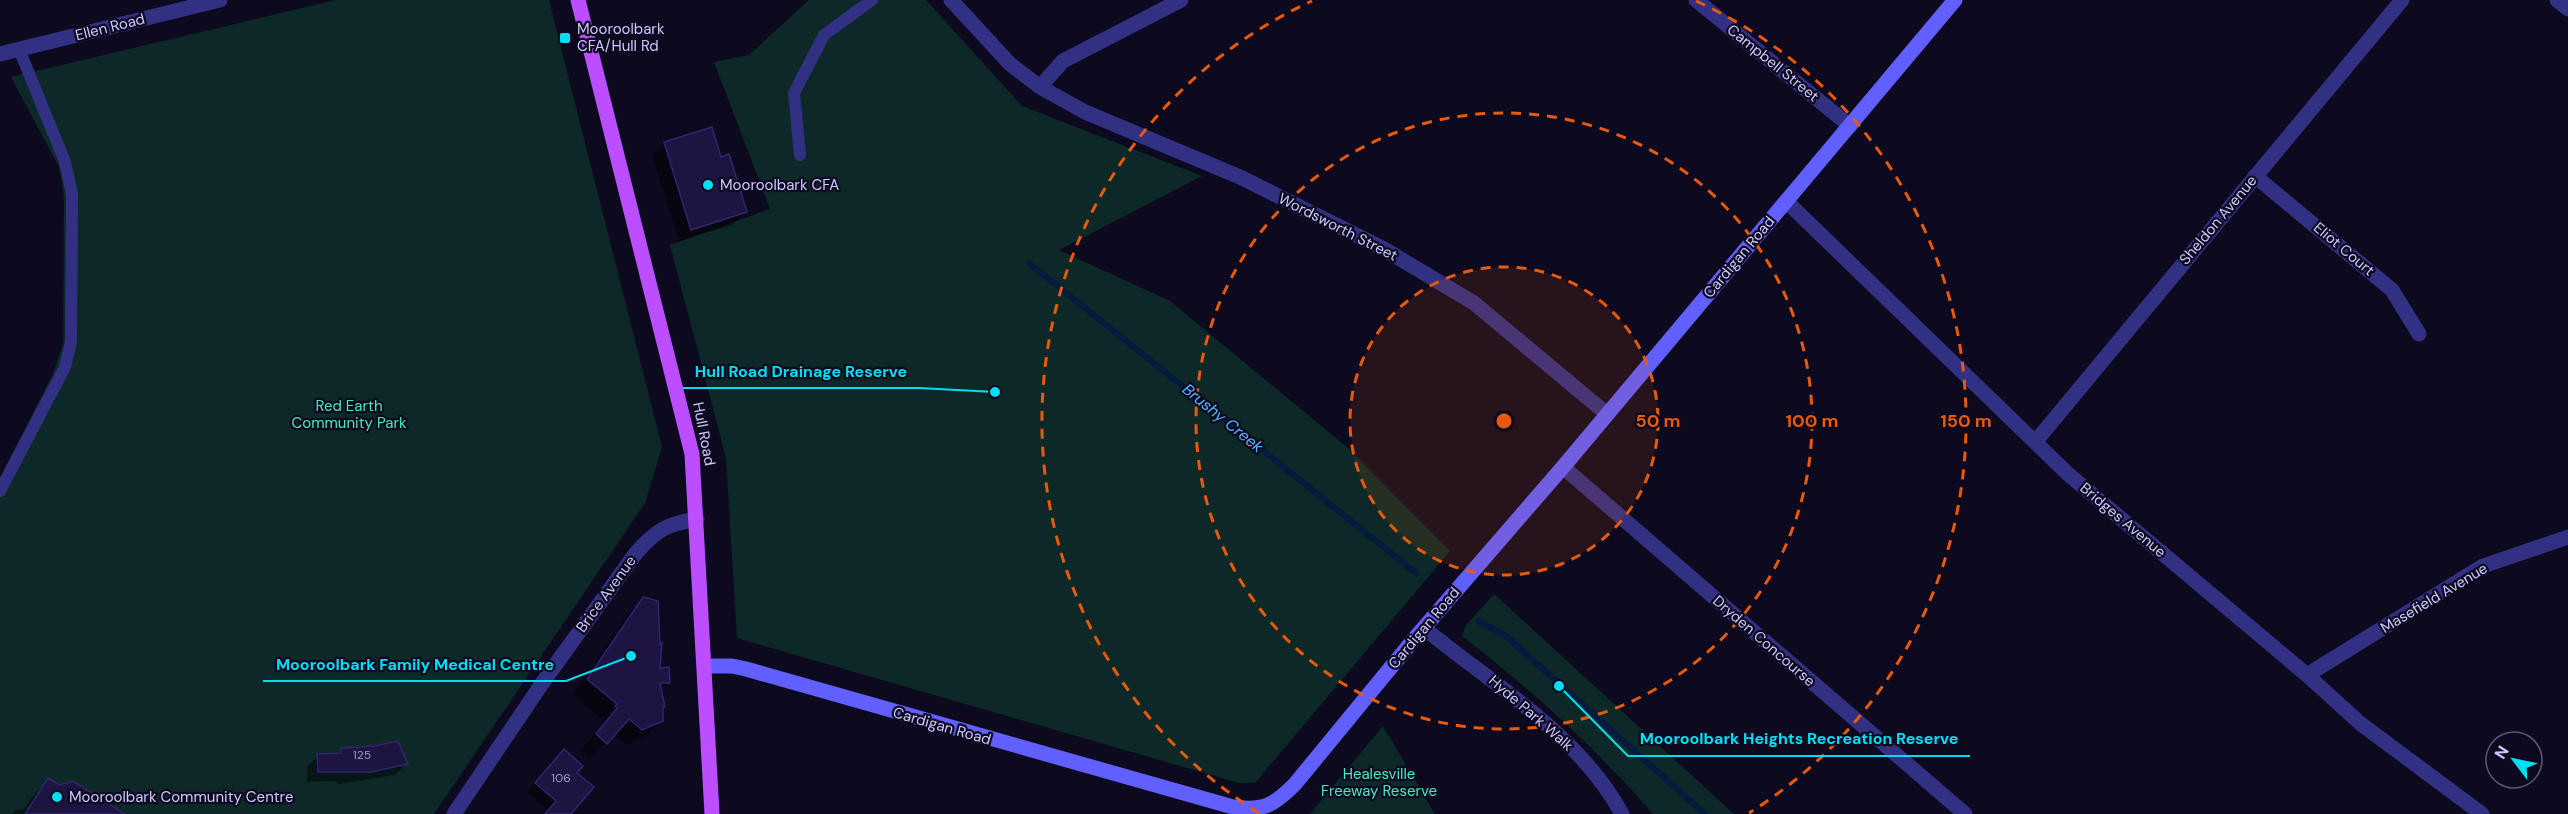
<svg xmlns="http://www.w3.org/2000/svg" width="2568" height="814" font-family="'DM Sans',sans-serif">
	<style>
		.green { fill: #0c2928 }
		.shadow { fill: #0007 }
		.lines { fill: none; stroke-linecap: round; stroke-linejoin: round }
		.stream { stroke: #041a3e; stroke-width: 6 }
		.building { fill: #1d1442; stroke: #322470; stroke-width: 1.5 }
		.lane { stroke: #323083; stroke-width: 12 }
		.street { stroke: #323083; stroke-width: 15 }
		.secondary { stroke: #615fff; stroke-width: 15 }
		.primary { stroke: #bb4fff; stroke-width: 15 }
		.ring { fill: none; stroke: #e8590c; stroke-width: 3; stroke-dasharray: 10 8 }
		.poi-dot { fill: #00def3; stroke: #0d0a1f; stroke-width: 2 }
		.labels { text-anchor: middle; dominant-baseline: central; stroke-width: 4.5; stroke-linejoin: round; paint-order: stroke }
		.number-label { font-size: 12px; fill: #a19bd0 }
		.street-label { font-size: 15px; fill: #cdc8ff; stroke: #0d0a1f }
		.poi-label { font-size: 15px; fill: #cdc8ff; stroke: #0d0a1f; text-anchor: start }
		.park-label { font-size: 15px; fill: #48eac0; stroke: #0d0a1f }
		.water-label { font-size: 16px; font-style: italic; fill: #56b3ff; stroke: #0d0a1f }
		.centre { fill: #e8590c; stroke: #0d0a1f; stroke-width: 3 }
		.ring-label { font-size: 18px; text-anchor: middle; font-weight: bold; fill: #e8590c; stroke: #0d0a1f; stroke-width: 4.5; stroke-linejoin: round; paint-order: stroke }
		.leader { fill: none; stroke: #00def3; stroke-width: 2 }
		.callout-dot { fill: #00def3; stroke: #0d0a1f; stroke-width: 2 }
		.callout-label { font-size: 16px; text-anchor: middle; font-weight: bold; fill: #00def3; stroke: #0d0a1f; stroke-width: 4.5; stroke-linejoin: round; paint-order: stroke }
	</style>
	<rect width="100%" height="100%" fill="#0d0a1f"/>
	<!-- green -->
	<path class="green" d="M336,0H549L662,447L645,503L434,814H0V477L52,376L63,345L64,197L59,167L11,77Z
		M809,0H926L1022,106L1202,176L1059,250L1170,301L1348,448L1450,551L1255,783H1239L737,638L726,458L670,245L770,209L714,62L749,55Z
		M1494,594L1734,814H1653C1596,748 1531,689 1462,636L1466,625Z
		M1383,726L1435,814H1310Z"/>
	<!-- shadow -->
	<path class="shadow" d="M665,143L720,159L745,212L732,225L679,241L652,156Z
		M644,598L659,669L668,682L660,690L664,706L661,709V720L646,736L626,745L613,734L590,758L581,750L603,724L601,722L603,720L573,695L628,614Z
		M374,748L406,764L395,775L338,784L335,781L307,782V767L318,756L336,755L342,750Z
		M556,759L575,773L569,814H545L548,810L527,792Z
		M48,780L58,786L106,804L114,802L116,814H11L15,810L24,809L32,797Z"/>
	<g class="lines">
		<!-- stream -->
		<path class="stream" d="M1030,264L1416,573
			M1478,621L1506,636L1705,814"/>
	</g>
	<!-- building -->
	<path class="building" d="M712,127L721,157L729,154L747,212L691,230L664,142Z
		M643,597L658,601L660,644L662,643L660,668L669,667L670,683H660L665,707H663V721L642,730L629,719L607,744L596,734L617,708L615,706L617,704L587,679Z
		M398,741L408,764L371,772H318L317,754L341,753V748L374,746Z
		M564,749L583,766L577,773L594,787L571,814H545L556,801L535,783Z
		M48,778L59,785L73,781L125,814H25Z"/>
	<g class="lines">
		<!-- lane -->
		<path class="lane" d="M800,155L794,93L824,35L872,0
			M0,491L65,367L71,342L72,194L65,162L19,49"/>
		<!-- street -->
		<path class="street" d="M951,0L1010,64L1040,87L1085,112L1240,177L1384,249L1474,303L1607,414
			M1696,0L1850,126
			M2557,0L2568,9
			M0,54L220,0
			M1040,87L1063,61L1181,0
			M2255,176L2392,290L2419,334
			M1786,201L2068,474L2307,675L2361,724L2482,814
			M2036,441L2402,0
			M1563,467L1965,814
			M1424,628C1493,685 1578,733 1622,814
			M2307,675L2483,566L2568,537
			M454,814L543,682L636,553C656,530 667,524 697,519"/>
		<!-- secondary -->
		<path class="secondary" d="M705,666H732L746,669L1233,807C1264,811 1273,806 1295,784L1415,638L1563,467L1955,0"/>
		<!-- primary -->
		<path class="primary" d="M578,0L692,454L712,814"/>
	</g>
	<!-- distance rings -->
	<circle cx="1504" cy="421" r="154" fill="#e8590c" fill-opacity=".12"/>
	<g class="ring">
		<circle cx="1504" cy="421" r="154"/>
		<circle cx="1504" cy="421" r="308"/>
		<path d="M1259 813A462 462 0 0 1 1312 1M1696 1A462 462 0 0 1 1749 813"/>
	</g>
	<!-- markers -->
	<g class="poi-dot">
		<rect x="559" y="32" width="12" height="12" rx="3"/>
		<circle cx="708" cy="185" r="6"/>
		<circle cx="57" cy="797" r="6"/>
	</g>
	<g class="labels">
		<!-- number labels -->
		<g class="number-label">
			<text x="362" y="755">125</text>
			<text x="561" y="778">106</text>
		</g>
		<!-- street labels -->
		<g class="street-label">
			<text transform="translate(110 27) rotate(-14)">Ellen Road</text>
			<text transform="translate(1773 63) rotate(39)">Campbell Street</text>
			<text transform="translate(2218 220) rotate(-50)">Sheldon Avenue</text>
			<text transform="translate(1338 227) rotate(27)">Wordsworth Street</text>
			<text transform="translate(2344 249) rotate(40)">Eliot Court</text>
			<text transform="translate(1739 257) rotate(-50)">Cardigan Road</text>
			<text transform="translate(704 434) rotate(79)">Hull Road</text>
			<text transform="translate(2123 520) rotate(40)">Bridges Avenue</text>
			<text transform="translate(606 594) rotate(-54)">Brice Avenue</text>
			<text transform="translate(2434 598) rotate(-31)">Masefield Avenue</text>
			<text transform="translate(1424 628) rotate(-50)">Cardigan Road</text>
			<text transform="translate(1764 641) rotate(41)">Dryden Concourse</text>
			<text transform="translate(1531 713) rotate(41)">Hyde Park Walk</text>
			<text transform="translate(942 726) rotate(16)">Cardigan Road</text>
		</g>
		<!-- poi labels -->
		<g class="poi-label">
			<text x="577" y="29">Mooroolbark<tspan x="577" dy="17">CFA/Hull Rd</tspan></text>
			<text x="720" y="185">Mooroolbark CFA</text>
			<text x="69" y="797">Mooroolbark Community Centre</text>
		</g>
		<!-- park labels -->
		<g class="park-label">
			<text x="349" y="406">Red Earth<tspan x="349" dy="17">Community Park</tspan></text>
			<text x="1379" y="774">Healesville<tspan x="1379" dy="17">Freeway Reserve</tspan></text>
		</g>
		<!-- water labels -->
		<g class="water-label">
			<text transform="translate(1223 418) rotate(39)">Brushy Creek</text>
		</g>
	</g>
	<circle cx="1504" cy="421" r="9" class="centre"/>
	<g class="ring-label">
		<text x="1658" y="427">50 m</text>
		<text x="1812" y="427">100 m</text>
		<text x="1966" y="427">150 m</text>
	</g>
	<!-- callouts -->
	<path class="leader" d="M995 392L919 388H683M631 656L566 681H263M1559 686L1628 756H1970"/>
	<g class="callout-dot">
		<circle cx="995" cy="392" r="6"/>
		<circle cx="631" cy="656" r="6"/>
		<circle cx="1559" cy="686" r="6"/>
	</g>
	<g class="callout-label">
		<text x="801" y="377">Hull Road Drainage Reserve</text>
		<text x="415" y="670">Mooroolbark Family Medical Centre</text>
		<text x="1799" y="744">Mooroolbark Heights Recreation Reserve</text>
	</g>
	<!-- north arrow -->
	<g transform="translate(2514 760) rotate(302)"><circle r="28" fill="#0d0a1f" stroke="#5a5679" stroke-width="1.5"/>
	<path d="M0-4.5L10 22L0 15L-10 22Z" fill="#00def3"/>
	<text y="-9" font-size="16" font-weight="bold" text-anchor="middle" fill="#cdc8ff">N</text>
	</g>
</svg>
